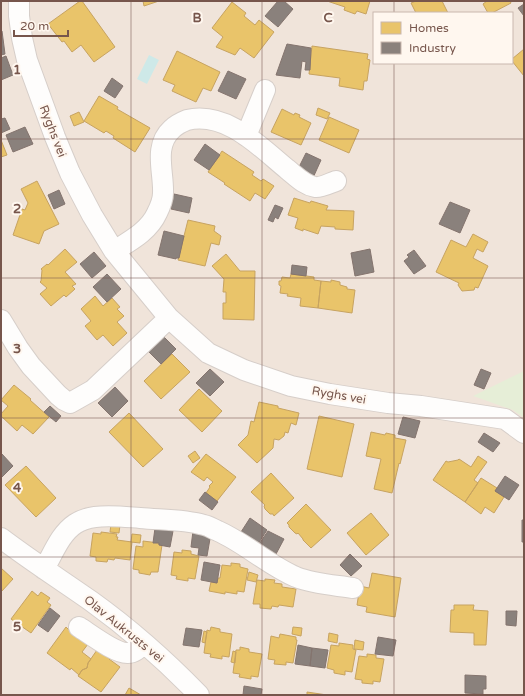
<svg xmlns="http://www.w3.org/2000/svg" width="525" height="696" font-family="'Varela Round',sans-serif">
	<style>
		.residential { fill: #f0e4da; fill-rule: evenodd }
		.green { fill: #e6eed7 }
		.water { fill: #cee9e8 }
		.homes { fill: #e9c46a; stroke: #c7a361 }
		.industry { fill: #8a817c; stroke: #84746e }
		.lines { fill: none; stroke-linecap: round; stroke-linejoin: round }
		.minor-casing { stroke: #d6cec9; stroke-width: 22 }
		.minor { stroke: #fefdfc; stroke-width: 20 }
		.grid { fill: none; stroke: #77564c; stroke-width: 1; stroke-opacity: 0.55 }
		.labels { text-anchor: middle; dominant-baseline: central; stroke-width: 4; stroke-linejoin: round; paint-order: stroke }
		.street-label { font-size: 12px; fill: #77564c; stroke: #fff7ef }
		.grid-label { font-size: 13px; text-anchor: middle; font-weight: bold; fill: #77564c; stroke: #fff7ef; stroke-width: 4; stroke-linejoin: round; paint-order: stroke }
	</style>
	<rect width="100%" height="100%" fill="#f7f2ec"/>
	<!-- residential -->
	<path class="residential" d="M1,1H524V695H1ZM374,13H512V63H374Z"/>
	<!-- green -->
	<path class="green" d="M524,371V418L513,410L473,396Z"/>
	<!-- water -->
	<path class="water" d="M149,55L159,60L147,84L137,79Z"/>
	<!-- homes -->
	<path class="homes" d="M80,1H82L115,47L94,62L81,45L72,52L64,41L62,42L48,24Z
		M143,1H159L144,6Z
		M327,1H370L366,14L357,11L355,14L344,10L345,7Z
		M416,1H442L448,13H416L411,3Z
		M487,1H510L511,3L492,13H488L483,4Z
		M232,2L246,13L244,16L255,25L259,20L274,32L254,58L240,48L235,55L216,47L223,37L212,28Z
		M312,46L368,54L367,59L370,60L367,81H364L363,90L339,86L340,78L309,74Z
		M524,49V76L512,61V59Z
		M177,51L220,72L211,91L203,88L196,102L172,91L175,85L163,80Z
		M99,96L118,107L117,109L150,128L135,152L113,138L114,136L106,131L104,133L84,121Z
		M318,108L330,113L327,119L316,115Z
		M282,109L294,115L295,113L300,115L299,117L311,123L301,145L271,132Z
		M79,112L84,122L74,126L70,116Z
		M329,117L359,130L349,153L319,140Z
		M1,140L7,155L1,157Z
		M222,151L254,172L252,175L261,181L263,179L274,186L265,199L255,193L250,201L224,184L225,183L208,172Z
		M37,181L59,224L44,231L39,244L13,235L22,209L25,210L28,203L21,189Z
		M294,198L310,203L311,201L328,206L326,210L354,211L353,230L335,229V227L321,226L318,234L303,229V231L295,228L298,218L288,215Z
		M188,220L215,226L214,231L221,236L219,245L211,243L205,266L178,260Z
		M473,234L488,242L483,252L477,249L473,258L488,266L478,288L475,287L474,290L462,291L458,285L459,283L436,272L451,240L466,247Z
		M65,249L77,262L65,272L76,284L72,286L75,289L66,297L64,295L51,306L40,294L47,288L40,282L41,281L42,270L41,269L47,264L48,265Z
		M226,254L240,271H255L254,320L223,319V303H226V292H223L224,279L212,266Z
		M291,274L314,277V280L321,281L318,308L300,306L301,298L287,296L288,294L280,293L281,286L279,285V281H281L282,277L290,278Z
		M331,280L340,282V285L347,287V289L355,290L352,313L318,308L321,281L331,282Z
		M95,296L103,306L112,298L120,307L117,309L124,316L117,322L127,333L113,346L103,335L97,340L85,326L91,321L81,309Z
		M172,354L190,372L161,399L144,381Z
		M14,385L31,399L30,400L49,417L33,434L22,425L17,431L1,416V414L8,406L1,400Z
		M199,389L222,411L202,432L179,410Z
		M259,402L278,406V408L299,413L296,425L291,423L288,433L285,432L284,436L279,440L274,439L273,448L257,463L238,445L248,435L251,421L254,422Z
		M129,413L163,449L143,467L109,432Z
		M319,416L354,424L342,477L307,469Z
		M371,432L385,435L386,433L395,435V438L406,440L400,464L399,463L392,493L374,489L381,459L366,456Z
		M195,451L200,458L193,463L188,456Z
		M206,454L236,477L217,501L206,493L210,487L209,486L213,482L207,477L204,481L191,472Z
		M478,456L487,462L474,480L478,483L465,502L433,480L446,461L448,462L458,460L459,459L471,467Z
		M26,466L56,498L36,517L5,485Z
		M271,473L294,498L274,516L273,514H270L265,509L264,506L265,505L251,492Z
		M481,478L497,488L495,491L504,497L494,513L485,507L481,514L465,502Z
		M306,504L331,530L311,548L303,540V539L298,533L297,534L295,533L289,527V525L287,523Z
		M371,513L389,535L366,555L347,533Z
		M111,524L120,525L119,533L110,532Z
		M101,532L117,534L116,537H118L117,540L132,542L130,560L115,558L114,560L108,559L107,562L96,561V557L90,556L93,533L101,534Z
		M132,534L141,535L140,543L131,542Z
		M143,541L159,543V545H162L158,572H151L150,575L139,573V570L133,569L136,546L143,547Z
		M182,550L191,551V554L199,556L195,579L188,578V581L176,579L177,576L171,575L174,552L182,553Z
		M231,563L240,564V567L248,569L244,592L237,591V594L225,592V594L209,591L211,582L217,583L218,578H220L222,565L231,566Z
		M1,568L13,579L1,592Z
		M249,572L258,575L256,582L247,580Z
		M372,573L401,578L395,617L366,612L367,607L357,605L360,586L369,588Z
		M265,579L275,580L274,583L282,584V587L296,589L293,607L279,605L278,607L272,606L271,609L260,608V604H253L257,580L265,581Z
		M32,591L38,596L41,592L50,598L47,602L51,605L31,633L11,619Z
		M454,605H474L473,610L488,611L486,645H474V633L450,632L451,610H454Z
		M66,627L69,630L72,627L88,644L82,652L91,659L88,663L87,668L82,670L79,675L71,668L70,670L47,653Z
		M211,627L220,629V632L232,634L229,657L222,656V659L210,657L211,654L204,653L207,630L210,631Z
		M293,627L302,628L301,636L292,634Z
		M204,631L207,632L205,643L202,642Z
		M329,633L338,635L337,643L328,641Z
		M280,634L296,637V640H297L293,663L286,662V665L274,664L275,660L268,659L271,636L279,638Z
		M355,640L364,642L363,650L354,649Z
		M339,643L353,645V649L356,650L352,672L345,671V675L334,673V670L327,668L331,645L339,646Z
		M240,647L249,649V652L262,654L258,677L251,676V679L239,677L240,674L233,673L236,650H240Z
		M97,650L111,656L109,659L120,667L101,692L78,676L82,670L87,668L88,663Z
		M233,651L236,652L235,663L231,662Z
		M367,654L376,655V658L384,659L380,682L373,681V684L362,683V680L355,679L359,656L367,657Z
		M129,688L141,695H125Z
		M307,692L327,695H307Z"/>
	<!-- industry -->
	<path class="industry" d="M278,1H284L293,9L278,27L265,16Z
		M524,4V16L518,8Z
		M2,31L5,54L1,55V32Z
		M287,44L311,48L310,70H305L306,62L302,61L300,78L276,75Z
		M6,56L13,75L1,80V58Z
		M228,71L246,79L236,99L218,91Z
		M112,78L123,86L115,98L104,91Z
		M5,118L10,129L1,133V119Z
		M25,127L33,144L13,152L6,135Z
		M205,144L220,155L209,170L194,160Z
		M306,153L321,160L312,180L299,167Z
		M59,190L65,204L54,209L48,195Z
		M174,194L192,198L189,213L171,209Z
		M450,202L470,210L460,233L439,224Z
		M275,205L283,208L278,219L275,217L273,222L268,220Z
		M164,231L184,236L179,258H176V259L158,255Z
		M370,249L374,272L355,276L351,253Z
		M414,250L426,266L414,274L404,261L409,257L407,255Z
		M94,252L106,266L92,278L80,264Z
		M292,265L307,267L306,276L291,274Z
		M107,274L121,289L107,302L93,287Z
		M162,335L176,349L161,364L147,350Z
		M210,369L224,382L210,396L196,383Z
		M481,369L491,373L484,389L474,385Z
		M115,387L128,401L112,417L98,403Z
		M50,406L61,416L56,422L44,412Z
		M403,417L420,421L415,438L398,434Z
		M484,433L500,443L493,452L478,442Z
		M2,454L13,466L1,478V455Z
		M505,476L519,485L509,500L495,491Z
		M205,492L218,502L212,510L199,500Z
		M250,518L267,530L258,544L241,532Z
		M522,520H524V542H522Z
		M155,528L173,531L170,547L159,545V543H153Z
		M193,531L211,533L207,556L198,555L199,548L191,547Z
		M268,531L284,539L276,554L259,544Z
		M350,554L362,566L351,576L340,565Z
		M204,562L220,565L217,583L201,580Z
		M50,608L60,616L48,632L38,625Z
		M506,611H517L516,626L506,625Z
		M186,628L202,630L199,647L183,645Z
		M378,637L396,640L393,656L375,654Z
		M298,645L312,648L310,666L295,664Z
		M312,648L328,650L325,668L310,666Z
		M465,675L486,676V689H483V694L465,693Z
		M244,686L262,689L261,695H243Z"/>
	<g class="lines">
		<defs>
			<path id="minor" d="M19,1V16L22,38L27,60L55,137L70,173L92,215L114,251L169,318L208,353L244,370L291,386L330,394L388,403L421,406L505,419L524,433
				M246,136L265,90
				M114,251C130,241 149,231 157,213C160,207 163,200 163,193C164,172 153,146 172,129C176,125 182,122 187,120C227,111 260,147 287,169C296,176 304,185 315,187C321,188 330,183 336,181
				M1,320L18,348L31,366L58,395L64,400L70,403L93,390L169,318
				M1,538C30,560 61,580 91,601C130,629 166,661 199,695
				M44,569C53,554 60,534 75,524C81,520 88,518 95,517C110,515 126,517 140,518C161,520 183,519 204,525C209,526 213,529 218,531C245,543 268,565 296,577C314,584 334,585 353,588
				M79,627C90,634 116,654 128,653C135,653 139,648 144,643"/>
		</defs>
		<!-- minor casing -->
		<use href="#minor" class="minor-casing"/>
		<!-- minor -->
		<use href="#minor" class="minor"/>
	</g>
	<!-- grid -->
	<path class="grid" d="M131,1V695M262,1V695M394,1V13M394,63V695M1,139H524M1,278H524M1,418H524M1,557H524"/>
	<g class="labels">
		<!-- street labels -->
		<g class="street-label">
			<text transform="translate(53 131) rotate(69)">Ryghs vei</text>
			<text transform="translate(339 395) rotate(10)">Ryghs vei</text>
			<text transform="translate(124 629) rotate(39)">Olav Aukrusts vei</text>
		</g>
	</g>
	<g class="grid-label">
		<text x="197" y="22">B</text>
		<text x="328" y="22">C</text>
		<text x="17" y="74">1</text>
		<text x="17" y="213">2</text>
		<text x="17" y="353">3</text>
		<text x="17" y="492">4</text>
		<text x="17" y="631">5</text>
	</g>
	<!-- border -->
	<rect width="525" height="696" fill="none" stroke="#77564c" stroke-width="4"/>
	<!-- legend -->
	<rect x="373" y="12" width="140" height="52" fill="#fff7ef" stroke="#c9b7ae"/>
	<rect x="381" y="22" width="20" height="12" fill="#e9c46a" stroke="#c9b7ae"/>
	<text x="409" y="32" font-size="12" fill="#77564c">Homes</text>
	<rect x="381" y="42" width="20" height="12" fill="#8a817c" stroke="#c9b7ae"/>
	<text x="409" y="52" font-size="12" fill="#77564c">Industry</text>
	<!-- scale -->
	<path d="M14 30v6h54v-6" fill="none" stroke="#77564c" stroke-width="2"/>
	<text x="20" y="30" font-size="12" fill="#77564c" stroke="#fff7ef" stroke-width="3" paint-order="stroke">20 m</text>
</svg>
